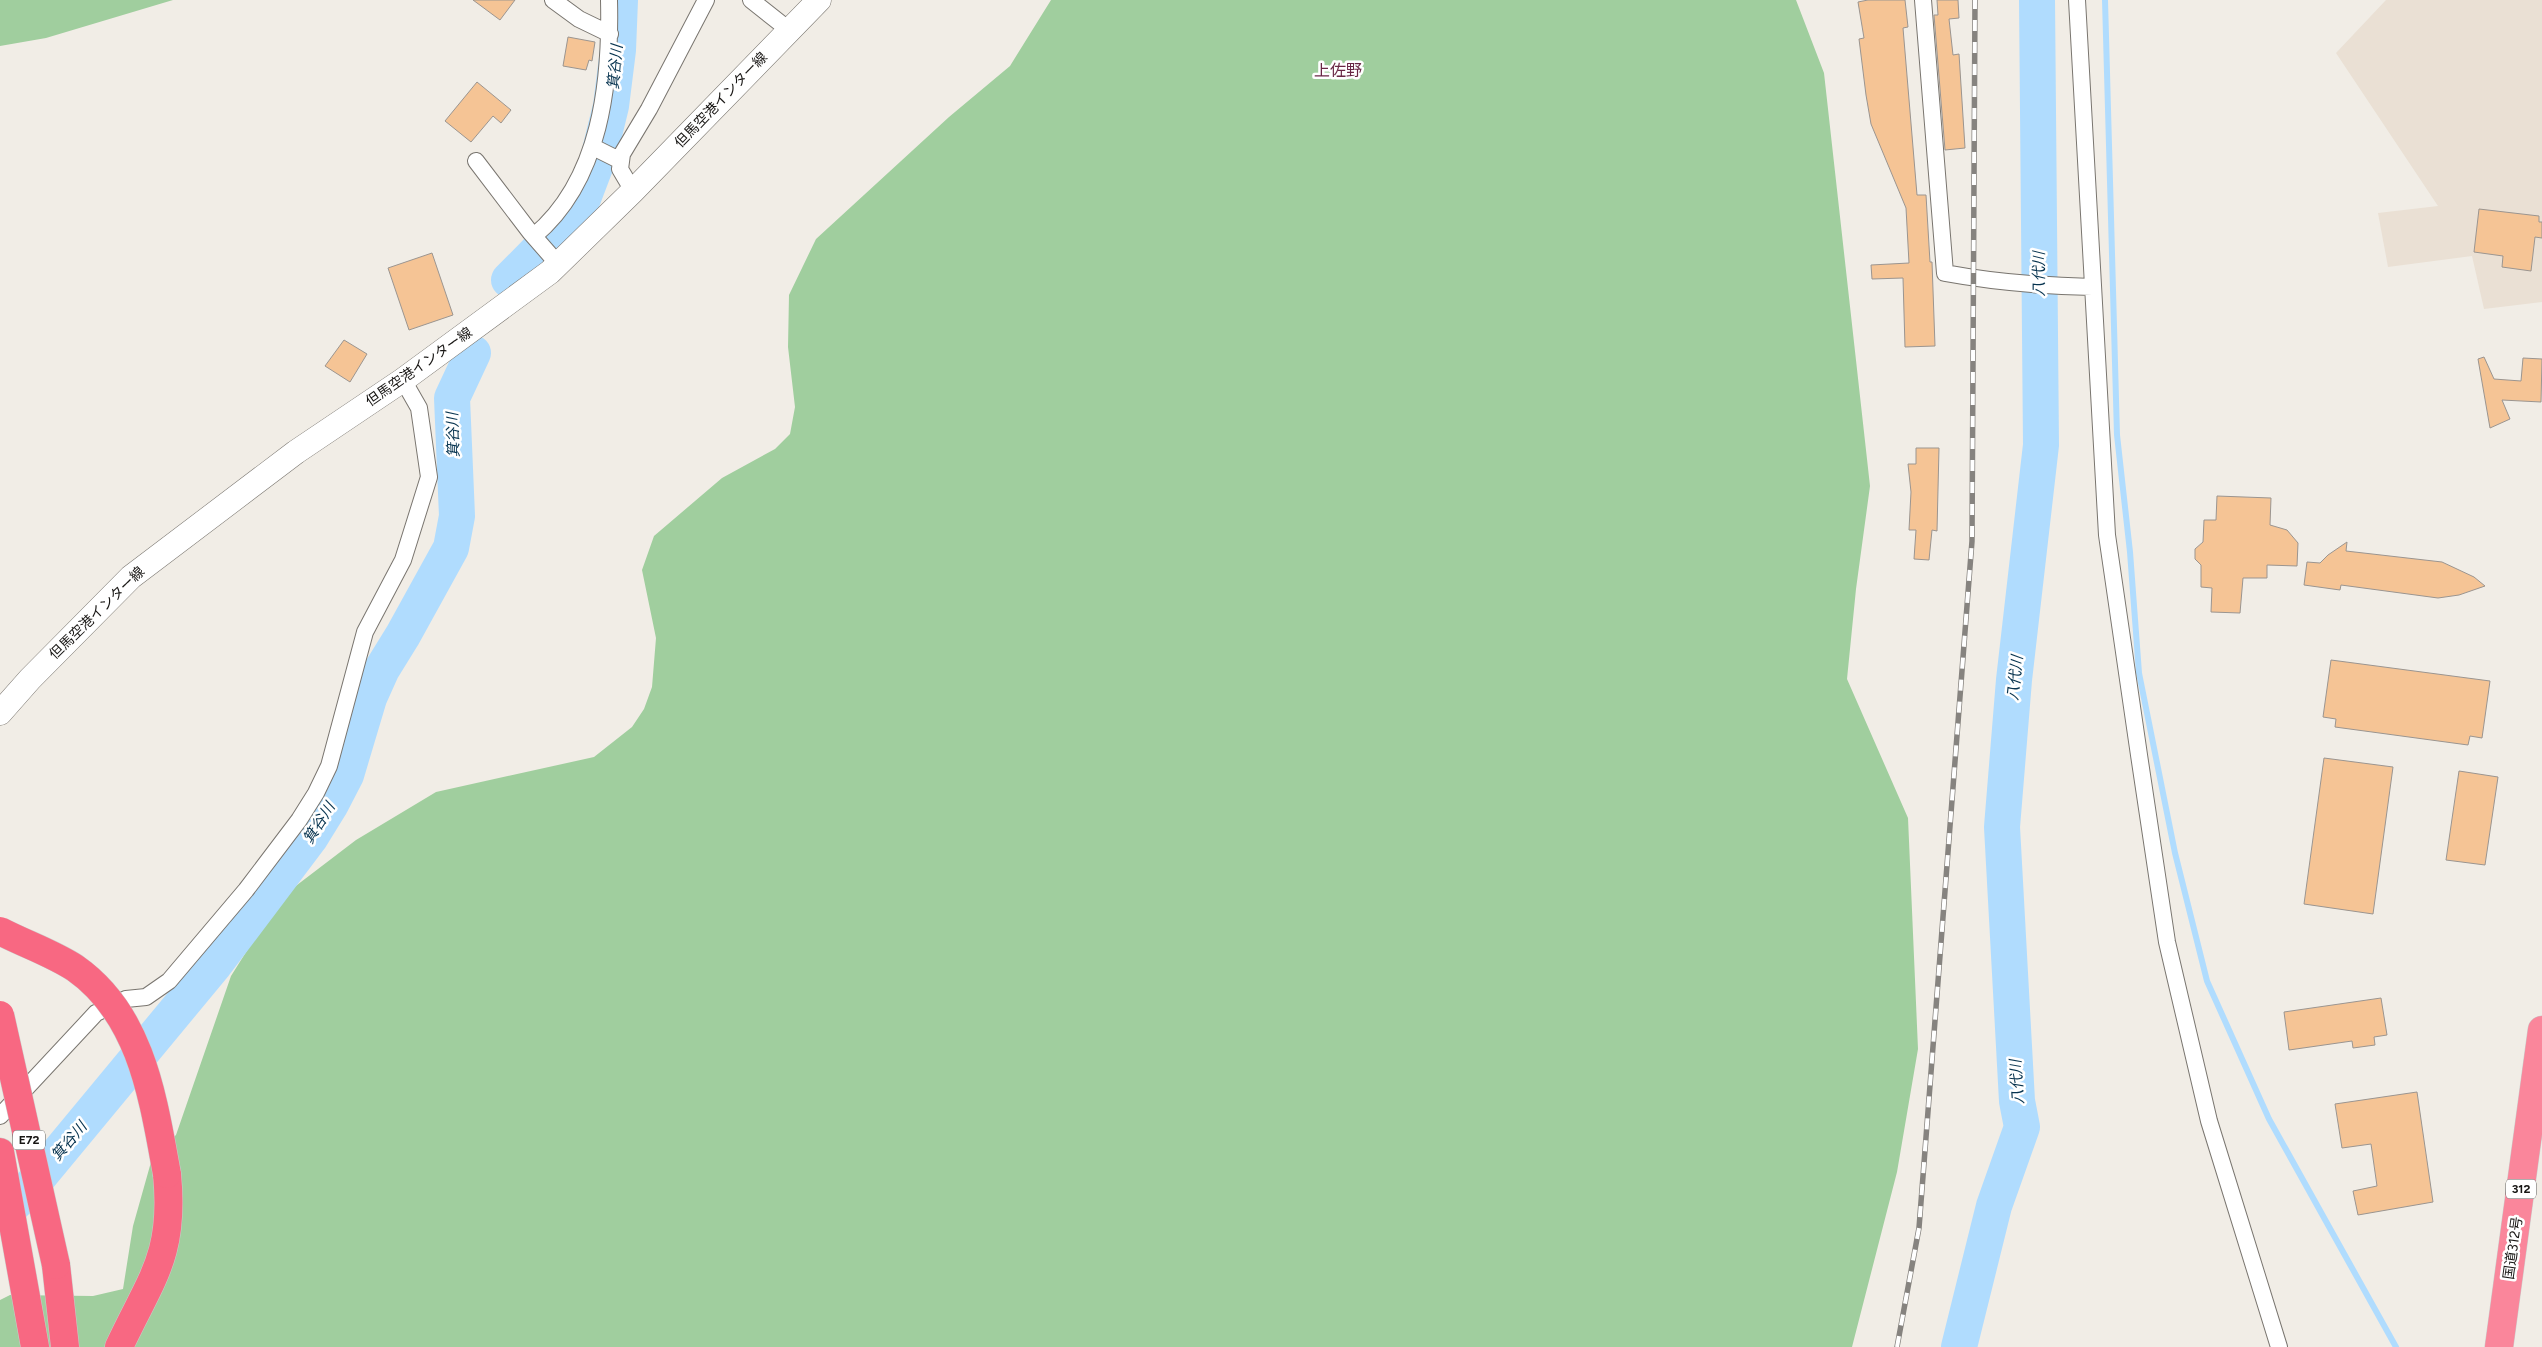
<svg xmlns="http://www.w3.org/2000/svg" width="2542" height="1347" font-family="Figtree,'Noto Sans JP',sans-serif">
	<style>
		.built { fill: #eae0d4 }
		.forest { fill: #a0ce9e }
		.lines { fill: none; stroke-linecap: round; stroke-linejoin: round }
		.stream { stroke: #b0dcfe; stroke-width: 6 }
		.river { stroke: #b0dcfe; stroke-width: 36 }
		.building { fill: #f5c495; stroke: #9b9590 }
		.minor-casing { stroke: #79756f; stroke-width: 18 }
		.secondary-casing { stroke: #79756f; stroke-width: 25 }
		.trunk-casing { stroke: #cccccb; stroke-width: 29 }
		.motorway-casing { stroke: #cccccb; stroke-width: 29 }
		.minor { stroke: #fff; stroke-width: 16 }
		.secondary { stroke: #fff; stroke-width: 24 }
		.trunk { stroke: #fa869b; stroke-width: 28 }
		.motorway { stroke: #f86882; stroke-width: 28 }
		.rail-casing { stroke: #86837f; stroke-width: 5.5 }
		.rail { stroke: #fff; stroke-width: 4; stroke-dasharray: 11; stroke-linecap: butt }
		.motorway-bridge-casing { stroke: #cccccb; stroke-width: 29; stroke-linecap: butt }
		.motorway-bridge { stroke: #f86882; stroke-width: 28 }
		.labels { text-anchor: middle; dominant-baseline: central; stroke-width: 5; stroke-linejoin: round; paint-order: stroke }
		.shield { fill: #fff; stroke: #5d5c5a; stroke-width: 1 }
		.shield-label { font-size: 12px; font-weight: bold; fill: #181614 }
		.street-label { font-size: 14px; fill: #181614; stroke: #fff }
		.water-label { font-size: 15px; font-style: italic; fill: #06334f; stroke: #fff }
		.quarter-label { font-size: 16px; fill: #692745; stroke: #fff }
	</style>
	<rect width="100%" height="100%" fill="#f1ede6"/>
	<!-- built -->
	<path class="built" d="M2386,0H2542V302L2484,309L2472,256L2388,267L2378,213L2438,206L2336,53Z"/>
	<!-- forest -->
	<path class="forest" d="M0,0H173L46,38L0,46Z
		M1051,0H1796L1824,73L1870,486L1856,589L1847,679L1908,818L1918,1049L1897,1172L1852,1347H0V1300L10,1295L93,1296L123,1289L133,1226L153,1155L176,1135L231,976L280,898L356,840L436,792L594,757L632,727L644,709L652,687L656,638L642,570L654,536L722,478L775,449L790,434L795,407L788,347L789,295L816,239L949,117L1010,66Z"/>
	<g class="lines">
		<!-- stream -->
		<path class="stream" d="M2105,0L2117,435L2130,552L2139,673L2175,853L2207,981L2269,1119L2396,1347"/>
		<!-- river -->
		<path class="river" d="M509,280L579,209L598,159L611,106L618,50L620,0
			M0,1217L27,1191L215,964L310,838L331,804L346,775L369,698L382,669L403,635L451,548L457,516L452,398L473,353
			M1959,1347L1994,1206L2022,1127L2017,1101L2002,827L2014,680L2041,445L2037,0"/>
	</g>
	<!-- building -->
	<path class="building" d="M473,0H515L500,20Z
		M1868,0H1905L1908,27L1903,28L1917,195H1926L1930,262H1932L1935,346L1905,347L1903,278L1872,279L1871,265L1909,263L1906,208L1871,124L1866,95L1859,39L1864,38L1858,2Z
		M1937,0H1958L1959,18L1949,19L1953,55L1959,54L1965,148L1945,150L1934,15H1938Z
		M568,37L595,42L592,61L589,60L586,70L563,66Z
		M477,82L511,110L501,123L493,116L471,142L445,121Z
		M2479,209L2539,216V222H2542V238L2535,237L2531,271L2502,267L2503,256L2474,252Z
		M432,253L453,315L409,330L388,268Z
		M344,340L367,354L350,382L325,366Z
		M2484,357L2494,379L2521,381L2523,358L2542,359L2541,402L2502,400L2510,419L2490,428L2478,359Z
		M1916,448H1939L1937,531L1932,530L1929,560L1914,559L1916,530H1909L1911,492L1908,464H1916Z
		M2217,496L2271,498L2270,525L2287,530L2298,543L2297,566L2267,565V578H2243L2240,613L2211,612L2212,588L2201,587V565L2195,559V549L2203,542L2204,520H2216Z
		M2347,542L2346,551L2442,562L2474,577L2485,586L2459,595L2438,598L2341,585L2340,590L2304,585L2307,562L2320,563L2328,555Z
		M2331,660L2490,681L2482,738L2470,736L2468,745L2335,727L2336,719L2323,717Z
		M2324,758L2393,767L2373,914L2304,904Z
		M2459,771L2498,777L2485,865L2446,860Z
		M2381,998L2387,1035L2374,1037L2375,1045L2353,1048L2352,1041L2289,1050L2284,1012Z
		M2417,1092L2433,1202L2358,1215L2353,1191L2377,1186L2371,1144L2342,1148L2335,1104Z"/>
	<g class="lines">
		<defs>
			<path id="minor" d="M553,0L579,19L610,34
				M751,0L789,30
				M1923,0L1945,273C1994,282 2042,286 2092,287
				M2077,0L2107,535L2139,755L2167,942L2209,1121L2279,1347
				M593,147L621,161
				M476,161L530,232L558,264
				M633,191L620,169L622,154L649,109L706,0
				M534,236C601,180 611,82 609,0
				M0,1116L96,1013L126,999L146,997L169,981L246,890L299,820L316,793L329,766L365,632L403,560L429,477L419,408L403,380"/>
			<path id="secondary" d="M0,713L30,679L131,577L296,452L403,380L550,272L633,191L819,0"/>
			<path id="trunk" d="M2499,1347L2542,1030"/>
			<path id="motorway" d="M0,1152L35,1347
				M56,1265L65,1347
				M119,1347C151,1278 175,1256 167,1174"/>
		</defs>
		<!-- minor casing -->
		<use href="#minor" class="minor-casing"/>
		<!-- secondary casing -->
		<use href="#secondary" class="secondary-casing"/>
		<!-- trunk casing -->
		<use href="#trunk" class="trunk-casing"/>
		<!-- motorway casing -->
		<use href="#motorway" class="motorway-casing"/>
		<!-- minor -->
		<use href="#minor" class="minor"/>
		<!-- secondary -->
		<use href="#secondary" class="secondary"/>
		<!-- trunk -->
		<use href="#trunk" class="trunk"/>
		<!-- motorway -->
		<use href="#motorway" class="motorway"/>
		<defs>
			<path id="rail" d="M1897,1347L1919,1228L1972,541L1975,0"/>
		</defs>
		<!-- rail casing -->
		<use href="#rail" class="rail-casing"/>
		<!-- rail -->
		<use href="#rail" class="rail"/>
		<defs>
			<path id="motorway-bridge" d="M0,931C25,944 52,953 75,968C142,1015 153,1099 167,1174
				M0,1015L56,1265"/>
		</defs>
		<!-- motorway-bridge casing -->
		<use href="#motorway-bridge" class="motorway-bridge-casing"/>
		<!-- motorway-bridge -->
		<use href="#motorway-bridge" class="motorway-bridge"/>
	</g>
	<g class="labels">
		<!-- shield labels -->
		<g class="shield">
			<rect x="13" y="1130.5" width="32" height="19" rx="4"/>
			<rect x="2506" y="1179.5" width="30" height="19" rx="4"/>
		</g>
		<g class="shield-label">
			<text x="29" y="1140">E72</text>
			<text x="2521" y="1189">312</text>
		</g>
		<!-- street labels -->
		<g class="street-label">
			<text transform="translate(721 100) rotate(-46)">但馬空港インター線</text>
			<text transform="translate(419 367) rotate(-35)">但馬空港インター線</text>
			<text transform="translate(97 613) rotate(-44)">但馬空港インター線</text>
			<text transform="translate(2513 1248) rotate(-82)">国道312号</text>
		</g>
		<!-- water labels -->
		<g class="water-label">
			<text transform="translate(615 67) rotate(-85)">箕谷川</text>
			<text transform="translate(2039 274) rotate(-90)">八代川</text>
			<text transform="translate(453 435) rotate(-92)">箕谷川</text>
			<text transform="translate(2015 678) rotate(-84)">八代川</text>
			<text transform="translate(319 823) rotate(-58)">箕谷川</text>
			<text transform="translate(2017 1082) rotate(-94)">八代川</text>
			<text transform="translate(69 1141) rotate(-50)">箕谷川</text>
		</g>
		<!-- quarter labels -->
		<g class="quarter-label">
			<text x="1338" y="70">上佐野</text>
		</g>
	</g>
</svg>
